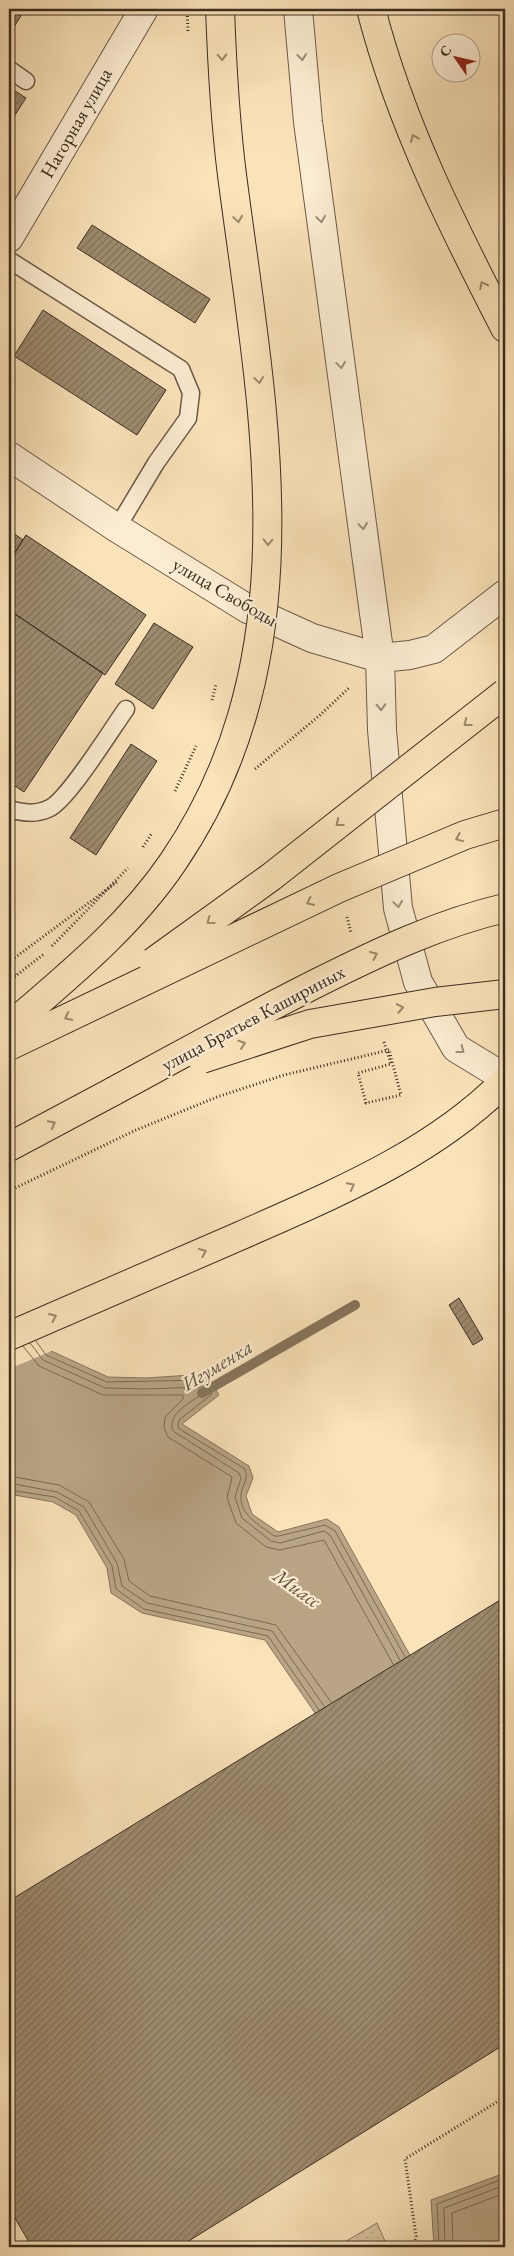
<svg xmlns="http://www.w3.org/2000/svg" width="514" height="2256" font-family="'EB Garamond',serif">
	<style>
		.grass { fill: url(#grass-dots); stroke: #8a7860 }
		.water { fill: #b9a585; stroke: #86755d }
		.pier { fill: #fae2b9 }
		.lines { fill: none; stroke-linecap: round; stroke-linejoin: round }
		.shore { stroke: #7a6a52; stroke-width: 1 }
		.stream { stroke: #86755d; stroke-width: 10 }
		.building { fill: url(#building-hatch); stroke: #3a2e20 }
		.service-casing { stroke: #6a5b46; stroke-width: 19 }
		.minor-casing { stroke: #6a5b46; stroke-width: 30 }
		.primary-casing { stroke: #3a2e20; stroke-width: 30 }
		.path { stroke: #3a2e20; stroke-width: 3; stroke-dasharray: 1 2.5; stroke-linecap: butt }
		.service { stroke: #fcecd2; stroke-width: 16 }
		.minor { stroke: #fcecd2; stroke-width: 28 }
		.primary { stroke: #fae2b9; stroke-width: 28 }
		.primary-bridge-casing { stroke: #3a2e20; stroke-width: 30; stroke-linecap: butt }
		.path-bridge { stroke: #3a2e20; stroke-width: 3; stroke-dasharray: 1 2.5; stroke-linecap: butt }
		.primary-bridge { stroke: #fae2b9; stroke-width: 28 }
		.oneway { stroke: #9a886c }
		.oneway2 { stroke: #9b8d79 }
		.labels { text-anchor: middle; dominant-baseline: central; stroke-width: 4.5; stroke-linejoin: round; paint-order: stroke }
		.street-label { font-size: 19px; fill: #3a2e20; stroke: #fcecd2 }
		.water-label { font-size: 20px; font-style: italic; fill: #60523e; stroke: #fcecd2 }
	</style>
	<defs>
		<pattern id="grass-dots" width="8" height="8" patternUnits="userSpaceOnUse" patternTransform="scale(1.25)"><rect width="8" height="8" fill="#d9c39f"/><path d="M2 2h.1M6 6h.1" fill="none" stroke="#bba889" stroke-width="1.8" stroke-linecap="round"/></pattern>
		<pattern id="building-hatch" width="6" height="6" patternUnits="userSpaceOnUse" patternTransform="scale(1.25)"><rect width="6" height="6" fill="#9e8c70"/><path d="M-1 1l2-2M0 6l6-6M5 7l2-2" fill="none" stroke="#82735c"/></pattern>
	</defs>
	<rect width="100%" height="100%" fill="#fae2b9"/>
	<filter id="stains"><feTurbulence type="fractalNoise" baseFrequency=".004" numOctaves="4"/><feColorMatrix values="0 0 0 0 .2 0 0 0 0 .09 0 0 0 0 .02 0 0 0 .5 -.17"/></filter>
	<radialGradient id="worn" r=".72"><stop offset=".6" stop-color="#630" stop-opacity="0"/><stop offset="1" stop-color="#630" stop-opacity=".3"/></radialGradient>
	<!-- grass -->
	<path class="grass" d="M377,2223L385,2241L383,2247H336Z"/>
	<!-- water -->
	<path class="water" d="M9,1292L49,1350L108,1377L146,1378L206,1374L219,1395L182,1424L249,1466L253,1478L246,1496L252,1514L278,1532L327,1519L339,1527L505,1827V1991L265,1640L142,1613L111,1593L107,1568L76,1515L53,1502L9,1494Z
		M505,2173V2247H434L431,2200Z"/>
	<!-- pier -->
	<path class="pier" d="M17,1299L51,1348L54,1350L9,1369V1302Z"/>
	<g class="lines">
		<!-- shore -->
		<path class="shore" d="M36,1341L46,1355L107,1382L204,1380L212,1394L179,1420L178,1428L245,1469C249,1480 242,1484 241,1495C239,1515 261,1526 274,1536H279L325,1525L335,1531L405,1657
			M30,1343L43,1360L105,1388L146,1389L201,1387L203,1393C192,1402 166,1414 173,1431L239,1473L241,1478L235,1497L242,1518L271,1541L280,1543L324,1531L330,1535L400,1660
			M23,1346L39,1366L103,1395H183V1399L165,1417L164,1428L168,1437L232,1477L227,1498L236,1523L266,1547L280,1550L324,1540L393,1664
			M9,1476L59,1485L89,1502L124,1559L129,1581L150,1596L276,1625L331,1702
			M9,1483L57,1492L84,1507L117,1563L122,1586L147,1603L272,1631L324,1706
			M9,1490L55,1497L79,1511L112,1566L116,1589L144,1609L268,1636L319,1710
			M439,2247L437,2204L505,2178
			M445,2247L444,2208L505,2185
			M453,2247L452,2213L505,2193"/>
		<!-- stream -->
		<path class="stream" d="M202,1393L355,1305"/>
	</g>
	<!-- building -->
	<path class="building" d="M9,9H25L9,35Z
		M9,87L26,98L9,124Z
		M92,225L210,299L195,323L77,248Z
		M43,310L166,390L137,435L14,356Z
		M9,530L23,540L9,562Z
		M26,535L146,615L105,675L9,610V562Z
		M9,610L103,673L24,792L9,782Z
		M154,623L193,647L153,709L115,684Z
		M131,744L157,761L96,855L70,838Z
		M459,1298L483,1339L473,1345L449,1305Z
		M505,1597V2044L179,2247H32L9,2208V1901Z"/>
	<g class="lines">
		<defs>
			<path id="service" d="M9,69L26,81
				M9,260L181,369L191,393L188,418L156,463L117,528
				M9,809C24,813 36,815 50,808C69,798 111,730 126,709"/>
			<path id="minor" d="M298,9L308,122L380,658L382,730L398,908L418,982L456,1048L492,1070L505,1074
				M9,238L144,9
				M9,456L117,528L248,609L312,638L380,658L410,655L434,649L505,594"/>
			<path id="primary" d="M371,9C400,122 452,225 505,328
				M9,1147L114,1091
				M9,1336C86,1303 164,1269 242,1235C334,1194 433,1154 505,1081"/>
		</defs>
		<!-- service casing -->
		<use href="#service" class="service-casing"/>
		<!-- minor casing -->
		<use href="#minor" class="minor-casing"/>
		<!-- primary casing -->
		<use href="#primary" class="primary-casing"/>
		<!-- path -->
		<path class="path" d="M255,769L319,716L350,687
			M347,917L351,933
			M9,962L117,882
			M9,966L16,976
			M384,1042L391,1064L358,1073L366,1103L401,1095L389,1050
			M414,2247L416,2236L405,2159L505,2097"/>
		<!-- service -->
		<use href="#service" class="service"/>
		<!-- minor -->
		<use href="#minor" class="minor"/>
		<!-- primary -->
		<use href="#primary" class="primary"/>
		<defs>
			<path id="primary-bridge" d="M153,962L271,877L505,693
				M9,1027C68,976 129,927 173,862C316,652 262,408 232,175C225,120 222,64 220,9
				M9,1046L339,888L465,835L505,823
				M202,1059L310,1024L435,1002L505,994
				M114,1091C182,1054 249,1017 319,982C379,952 440,923 505,908"/>
		</defs>
		<!-- primary-bridge casing -->
		<use href="#primary-bridge" class="primary-bridge-casing"/>
		<!-- path-bridge -->
		<path class="path-bridge" d="M187,9L188,31
			M212,700L216,685
			M175,791L196,746
			M143,847L152,833
			M52,946L128,868
			M9,981L44,954
			M9,1191L136,1130L217,1097L284,1075L389,1050"/>
		<!-- primary-bridge -->
		<use href="#primary-bridge" class="primary-bridge"/>
	</g>
	<!-- one-way arrows -->
	<defs><path id="oneway-chevron" d="M-2-3.5L2.5 0L-2 3.5" fill="none" stroke-width="1.6" stroke-linecap="round" stroke-linejoin="round" transform="scale(1.25)"/></defs>
	<g class="oneway">
		<use href="#oneway-chevron" transform="translate(222 57) rotate(88)"/>
		<use href="#oneway-chevron" transform="translate(414 138) rotate(-113)"/>
		<use href="#oneway-chevron" transform="translate(238 219) rotate(82)"/>
		<use href="#oneway-chevron" transform="translate(483 285) rotate(-117)"/>
		<use href="#oneway-chevron" transform="translate(259 380) rotate(83)"/>
		<use href="#oneway-chevron" transform="translate(268 542) rotate(91)"/>
		<use href="#oneway-chevron" transform="translate(467 723) rotate(142)"/>
		<use href="#oneway-chevron" transform="translate(339 823) rotate(142)"/>
		<use href="#oneway-chevron" transform="translate(459 838) rotate(158)"/>
		<use href="#oneway-chevron" transform="translate(310 902) rotate(155)"/>
		<use href="#oneway-chevron" transform="translate(210 921) rotate(144)"/>
		<use href="#oneway-chevron" transform="translate(374 955) rotate(-24)"/>
		<use href="#oneway-chevron" transform="translate(400 1008) rotate(-10)"/>
		<use href="#oneway-chevron" transform="translate(68 1017) rotate(153)"/>
		<use href="#oneway-chevron" transform="translate(242 1044) rotate(-19)"/>
		<use href="#oneway-chevron" transform="translate(52 1124) rotate(-28)"/>
		<use href="#oneway-chevron" transform="translate(351 1186) rotate(-27)"/>
		<use href="#oneway-chevron" transform="translate(203 1252) rotate(-24)"/>
		<use href="#oneway-chevron" transform="translate(53 1317) rotate(-23)"/>
	</g>
	<g class="oneway2">
		<use href="#oneway-chevron" transform="translate(302 57) rotate(84)"/>
		<use href="#oneway-chevron" transform="translate(321 219) rotate(82)"/>
		<use href="#oneway-chevron" transform="translate(341 365) rotate(82)"/>
		<use href="#oneway-chevron" transform="translate(363 526) rotate(82)"/>
		<use href="#oneway-chevron" transform="translate(381 707) rotate(88)"/>
		<use href="#oneway-chevron" transform="translate(398 904) rotate(82)"/>
		<use href="#oneway-chevron" transform="translate(461 1050) rotate(37)"/>
	</g>
	<g class="labels">
		<!-- street labels -->
		<g class="street-label">
			<text transform="translate(76 123) rotate(-60)">Нагорная улица</text>
			<text transform="translate(225 592) rotate(30)">улица Свободы</text>
			<text transform="translate(253 1018) rotate(-28)">улица Братьев Кашириных</text>
		</g>
		<!-- water labels -->
		<g class="water-label">
			<text transform="translate(217 1365) rotate(-31)">Игуменка</text>
			<text transform="translate(297 1588) rotate(35)">Миасс</text>
		</g>
	</g>
	<!-- margin -->
	<rect width="514" height="2256" fill="none" stroke="#fae2b9" stroke-width="30"/>
	<rect x="10" y="10" width="494" height="2236" fill="none" stroke="#3a2e20" stroke-width="2.5"/>
	<rect x="15" y="15" width="484" height="2226" fill="none" stroke="#3a2e20"/>
	<!-- north arrow -->
	<g transform="translate(456 58) rotate(304)"><circle r="24" fill="#fcecd2" stroke="#aea08b"/>
	<path d="M0-4L9 19L0 12L-9 19Z" fill="#8f2418"/>
	<text y="-8" font-size="14" font-weight="bold" text-anchor="middle" fill="#3a2e20">С</text>
	</g>
	<rect width="100%" height="100%" filter="url(#stains)"/>
	<rect width="100%" height="100%" fill="url(#worn)"/>
</svg>
